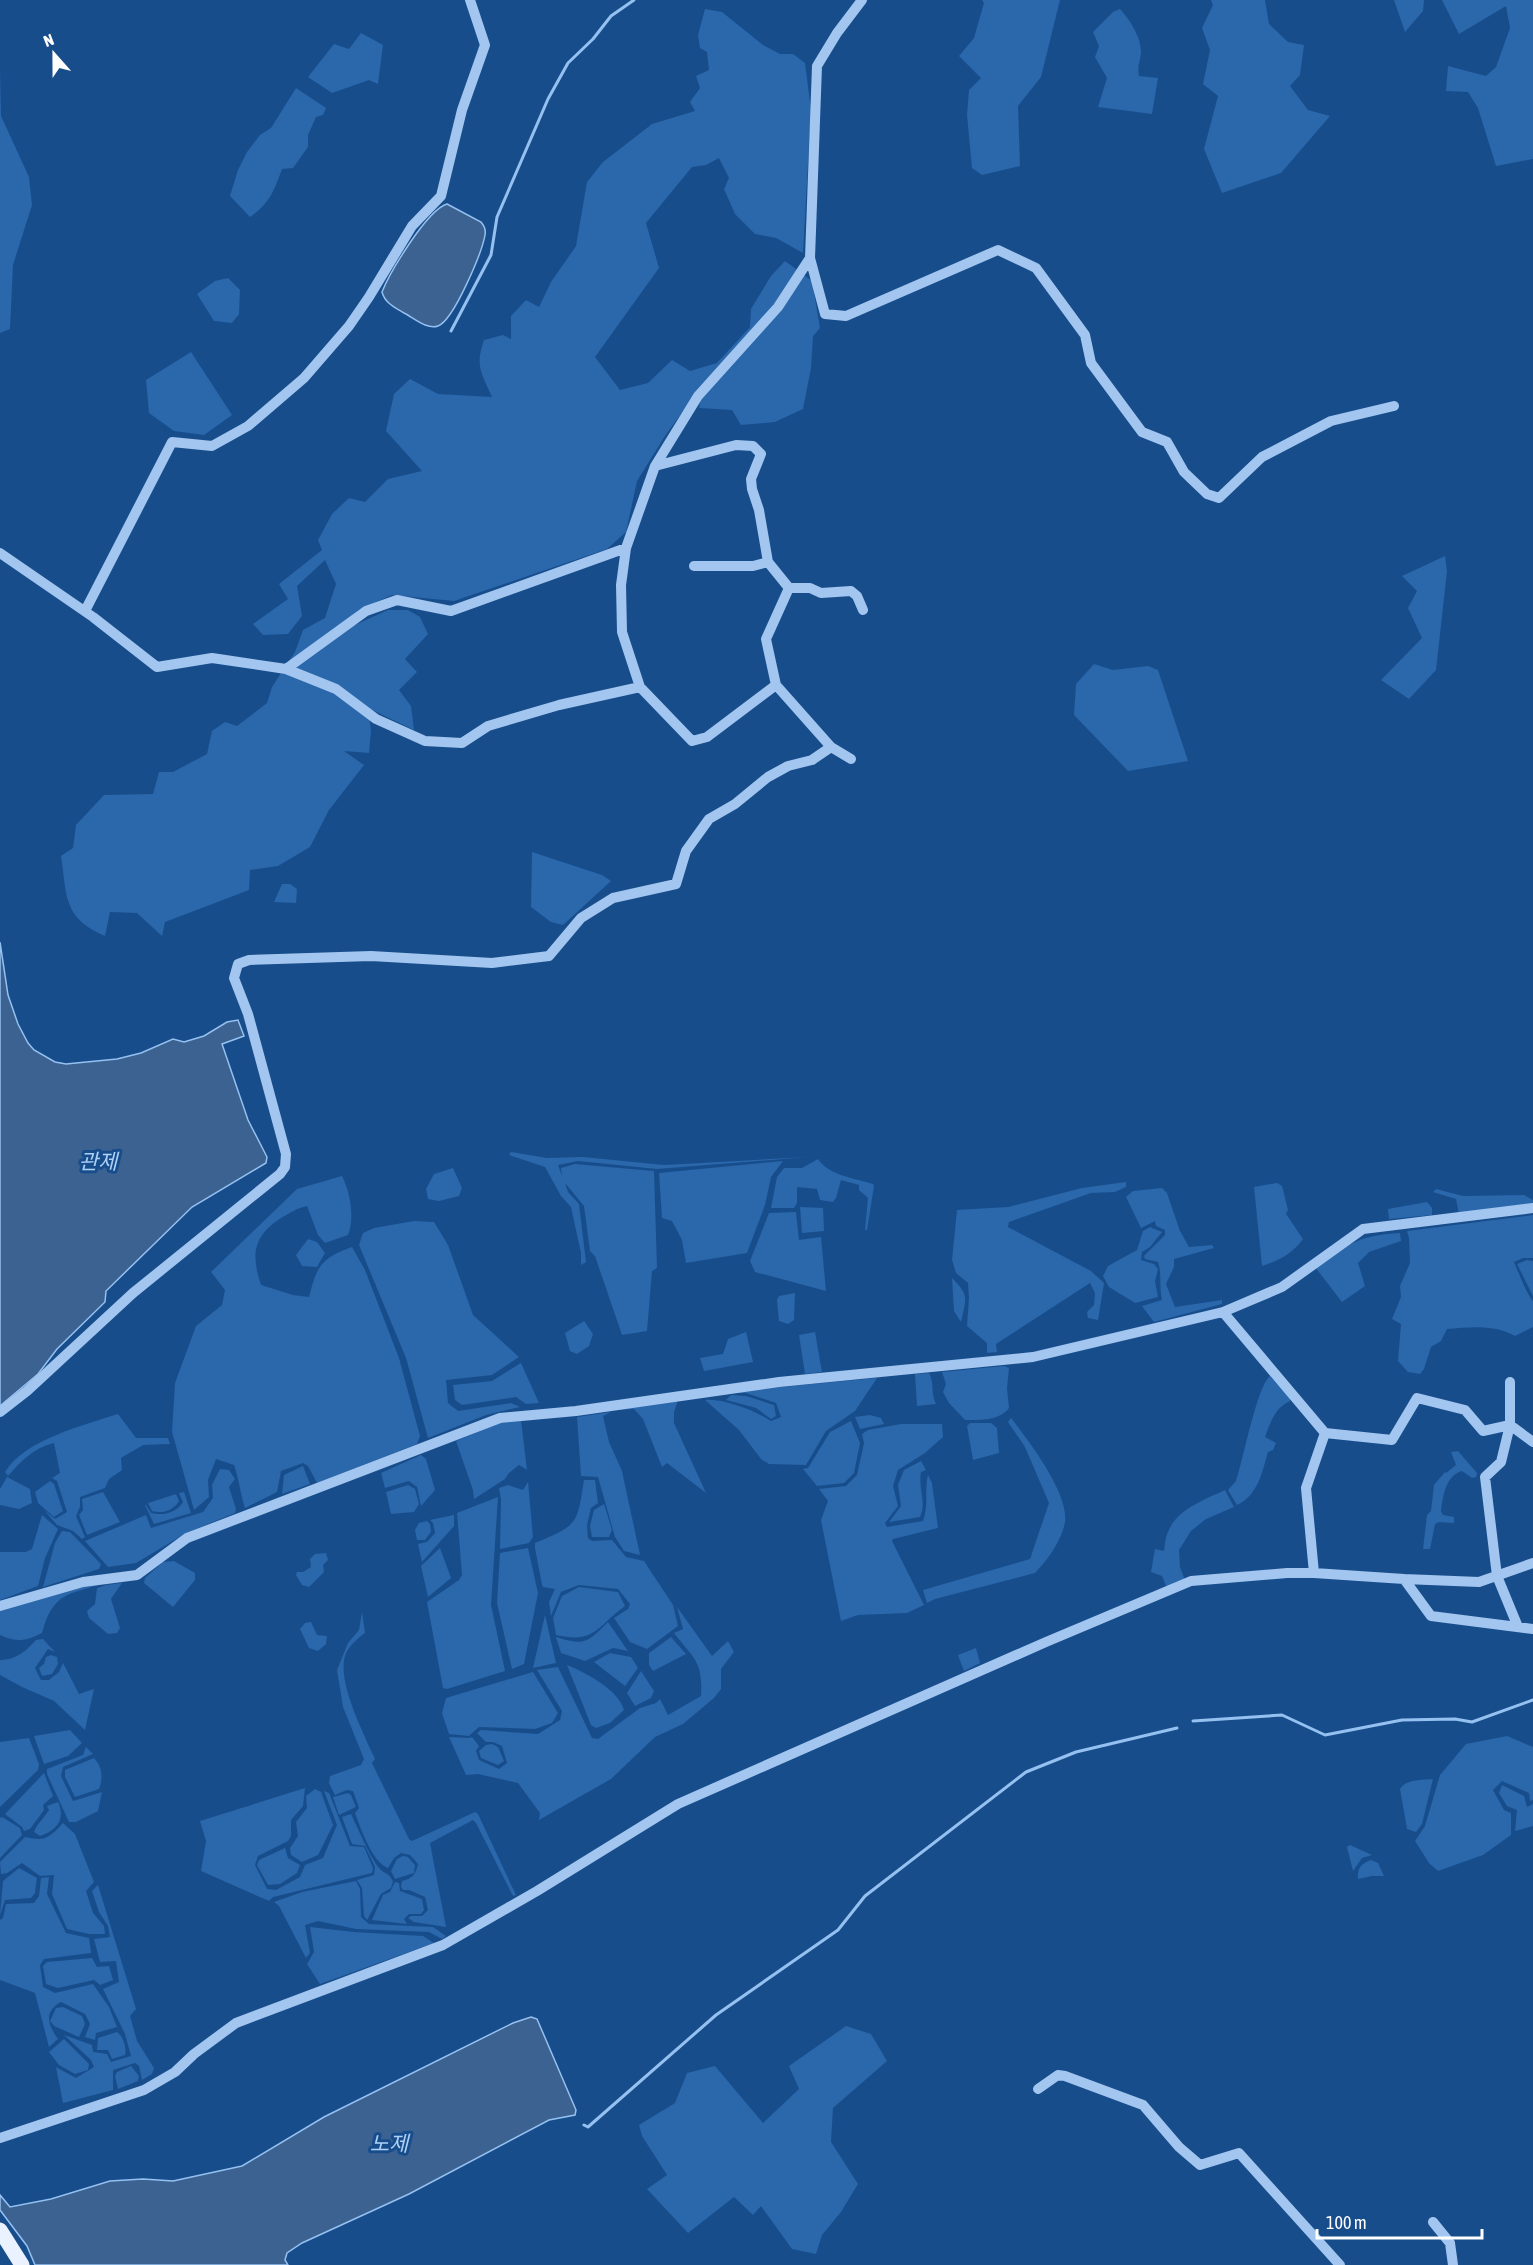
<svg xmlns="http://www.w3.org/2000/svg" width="1533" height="2265" font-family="'Asap Condensed','Noto Sans KR',sans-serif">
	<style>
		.green { fill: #2a67ab }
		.water { fill: #3c6291; stroke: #95c1f1; stroke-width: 1.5 }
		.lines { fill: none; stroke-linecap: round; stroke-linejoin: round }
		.stream { stroke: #95c1f1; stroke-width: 3 }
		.minor { stroke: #a2c6ef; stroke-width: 10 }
		.major { stroke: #eaf2ff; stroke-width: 15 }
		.labels { text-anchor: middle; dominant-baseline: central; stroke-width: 6; stroke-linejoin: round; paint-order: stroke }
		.water-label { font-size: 21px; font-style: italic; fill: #aed0f6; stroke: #184d8c }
	</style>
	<rect width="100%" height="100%" fill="#184d8c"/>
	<!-- green -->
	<path class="green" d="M982,0H1060L1041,77L1018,106L1020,166L982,175L972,168L967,115L969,90L981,78L959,56L974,38L984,3Z
		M1211,0H1265L1269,24L1288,42L1304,45L1300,75L1290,86L1308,110L1330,116L1281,173L1222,193L1204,149L1218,96L1203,84L1210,50L1202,28L1213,5Z
		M1394,0H1424L1423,11L1405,32Z
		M1442,0H1533V159L1496,166L1478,108L1468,92L1446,91L1448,66L1486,76L1496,67L1510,28L1506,6L1459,34Z
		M705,9L722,12L763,45L780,54H793L805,63L811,110L803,253L776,238L755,234L735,214L724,189L729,178L719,158L706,165L692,167L646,223L659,268L595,357L620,390L648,383L672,360L690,371L717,363L750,327L751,309L771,276L785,261L812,281L820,328L813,336L811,368L803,409L775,422L741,425L732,410L699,408L704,382L665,436L637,481L626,532L607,549L454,601L392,595L358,610L343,625H355L388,610H408L420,617L428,634L405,659L417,672L399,690L411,706L414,730L368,708L371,731L369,753L344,751L364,765L329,810L310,847L278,866L250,870L249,890L165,922L162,936L137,913L110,912L105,936C63,918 67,896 61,856L73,848L76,825L104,795L153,794L159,772H173L207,754L212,731L225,722L237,726L267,703L272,687L295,652L303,630L325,618L336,584L325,560L297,586L302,616L288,634L263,635L253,624L288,599L279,584L322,550L318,540L332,514L349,498L365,502L388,479L422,471L386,431L394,394L410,379L438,394L492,397C481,372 475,366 484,340L503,335L511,339V316L526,300L539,307L551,282L576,246L587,182L603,162L652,124L695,111L690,102L700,88L696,76L709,70L707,52L700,48L698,35Z
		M1120,9C1130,20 1141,37 1141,52C1141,60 1137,65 1139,76L1158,78L1152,114L1098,107L1107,78L1095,57L1099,46L1093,32L1113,12Z
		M361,33L383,45L378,84L369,80L332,93L308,77L334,44L349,49Z
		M0,69L1,116L29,177L32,205L13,265L10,329L0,333Z
		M296,88L326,108L323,115L316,117L308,135V147L293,168L282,169C274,191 270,203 250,217L230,196L238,170L247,152L260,135L271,128Z
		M228,278L240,290L239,314L232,323L214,321L197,294L215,281Z
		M191,352L232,415L204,435L174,431L149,413L146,380Z
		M1445,556L1447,571L1436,670L1409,699L1381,680L1422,638L1408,608L1417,591L1402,576Z
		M1094,664L1113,670L1148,666L1158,670L1188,761L1128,771L1074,715L1076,684Z
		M532,852L602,875L611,881L563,925L551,922L531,907Z
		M282,884H290L297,889L296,903L274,902Z
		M511,1152L547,1158L583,1157L664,1165L808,1157L657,1169L578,1161L558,1165L562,1176L561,1168L575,1164L654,1171L657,1268L652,1271L647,1331L622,1335L595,1256L590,1251L584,1206L565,1183L568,1192L579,1204L586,1262L581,1265V1253L571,1207L561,1196L545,1167L509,1155Z
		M818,1159C829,1176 855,1178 873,1184L874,1186L867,1230H865L868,1198L859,1190V1185L841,1180L836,1198L833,1202L820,1200L817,1189L797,1187V1203L794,1208H771L777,1177L784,1168H802Z
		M783,1161L771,1177L765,1205L747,1253L686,1263L682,1240L672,1221L662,1218L659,1173Z
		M453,1168L462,1188L459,1196L439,1201L428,1199L426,1189L434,1174Z
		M342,1176C350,1191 355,1218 348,1235L325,1243L318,1235L307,1206C297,1208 290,1213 281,1218C253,1236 251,1255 261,1285L293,1295L309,1297C317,1266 321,1258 352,1247L365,1270L399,1358L420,1436L417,1444L317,1483L308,1466L303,1463L281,1471L277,1492L245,1508C240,1493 239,1479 234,1465L216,1459L208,1480L209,1497L194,1510L172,1432L175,1383L196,1326L222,1305L225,1290L211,1272L297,1189Z
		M1126,1182V1187L1115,1192L1091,1193L1009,1222L1008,1227L1091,1271L1104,1283L1098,1320L1088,1318L1087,1312L1094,1305L1095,1293L1090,1283L996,1344L997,1352L987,1353V1343L967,1326L969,1298L968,1283L956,1273L952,1260L957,1210L1008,1207L1082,1188Z
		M1277,1183L1282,1186L1288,1210L1286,1214L1303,1239C1293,1253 1279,1261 1262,1266L1254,1187Z
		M1162,1188L1167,1193L1180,1231L1189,1247L1212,1245L1214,1248L1174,1259V1267L1166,1284L1175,1307L1222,1300V1304L1154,1322L1142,1306L1162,1300C1159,1286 1162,1274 1158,1262L1145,1259L1144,1256L1165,1235V1230L1156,1226L1155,1221L1141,1228L1126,1197L1133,1191Z
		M1436,1189L1463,1196L1524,1195L1533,1200V1204L1459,1214L1456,1199L1433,1192Z
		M1427,1202L1432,1208V1215L1389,1219L1388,1209Z
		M800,1207L823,1208L824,1231L802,1233Z
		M796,1212L799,1240L821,1237L826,1291L755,1272L750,1261L769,1213Z
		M1533,1215V1258H1523L1514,1262C1519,1273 1526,1293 1533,1301V1327L1515,1336C1494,1324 1470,1327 1447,1329L1441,1341L1431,1347L1424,1369L1420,1374L1408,1372L1398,1361L1401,1324L1392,1319L1401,1297L1400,1286L1410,1263L1409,1238L1407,1231Z
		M414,1221L434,1222L448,1245L473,1315L519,1357L492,1375L446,1380L448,1403L458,1411L511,1403L520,1407L486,1415L428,1438L406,1358L359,1245L363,1233L374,1228Z
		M1150,1227L1162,1232L1150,1247L1142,1252L1141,1260L1154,1264L1158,1269L1155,1281L1158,1297L1135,1303L1109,1287L1103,1276L1108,1266L1137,1250L1143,1231Z
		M1400,1233L1401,1241L1369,1252L1358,1263L1365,1286L1342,1302L1315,1267C1346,1244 1361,1235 1400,1233Z
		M308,1239L317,1242L325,1253L317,1267L302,1266L296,1255Z
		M1527,1260L1533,1261V1296L1517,1264Z
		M952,1278C970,1296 966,1298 961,1322L954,1311Z
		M795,1293L794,1320L788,1324L779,1321L777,1300L779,1296Z
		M584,1321L593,1334L589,1346L577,1354L570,1351L565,1333Z
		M746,1332L753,1362L704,1371L700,1358L723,1354L728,1339Z
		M815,1332L822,1372L805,1374L799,1335Z
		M521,1363L539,1403L526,1404L516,1397L462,1405L455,1400L453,1385L492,1381Z
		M1004,1366L1009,1368L1007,1389L1009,1408C999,1421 980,1420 965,1420L949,1403L943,1392L946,1384L942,1372Z
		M929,1373C935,1384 930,1391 936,1404L917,1406L915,1374Z
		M1270,1376L1290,1397V1401C1275,1408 1271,1421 1265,1437L1276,1443L1273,1450L1268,1452C1262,1473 1258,1495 1237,1505L1228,1490L1236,1481C1243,1461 1257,1386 1270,1376Z
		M877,1378L855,1411L826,1431L806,1465L769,1464L761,1459L739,1430L705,1400C723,1398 756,1411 771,1421L781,1417L776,1403L746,1393L727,1392Z
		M731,1395L746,1396L774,1405L776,1416L771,1419L756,1408L726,1400Z
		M678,1400L674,1412V1423L706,1493L667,1463L662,1467L643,1419L634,1409L618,1410L621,1408Z
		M611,1412L603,1416L609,1442L622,1471L640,1555L624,1551L615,1537L598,1477L581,1476L577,1417Z
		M118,1414L136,1438H168L170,1444L143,1445L121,1458L122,1470L109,1479L105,1488L80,1497V1507L76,1516L85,1537L82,1539L73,1531L57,1525L44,1510L55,1519L67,1512L57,1481L52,1478L60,1473L54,1443C35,1447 21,1461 8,1476L5,1472C24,1440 84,1425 118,1414Z
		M870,1415L881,1418L884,1424L860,1429L855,1417Z
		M1011,1418C1028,1440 1069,1493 1065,1522C1062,1540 1047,1561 1035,1573L935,1599L927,1603L923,1590L1030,1559L1049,1503L1025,1447L1008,1422Z
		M521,1420L527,1470L519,1465L509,1473L505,1479L474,1499L473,1490L456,1441L502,1422Z
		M851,1421L860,1443L854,1473L844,1483L817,1486L803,1469L808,1468L830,1432Z
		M970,1423H991L997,1428L999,1453L973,1460L967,1426Z
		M901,1424H942L943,1437L925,1453L898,1470L893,1486L898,1506L885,1523L887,1527L923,1521C929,1505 924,1491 928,1475L932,1483L938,1528L893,1539L892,1541L924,1605L907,1613L858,1615L841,1621L821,1520L828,1501L819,1489L846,1486L857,1475L864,1443L862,1434L868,1430Z
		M1458,1451L1477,1473L1476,1477L1472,1478L1462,1471C1445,1476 1443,1497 1441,1511L1443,1515L1454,1517V1523L1439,1522L1435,1524L1430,1549H1423L1427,1515L1431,1511L1434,1485L1445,1472L1446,1473L1456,1465L1451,1452Z
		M421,1455L426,1459L435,1490L421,1506L417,1487L409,1481L385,1488L381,1473Z
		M921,1461L926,1470L921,1472C918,1490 927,1502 920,1517L889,1522L901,1506L898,1485L904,1470Z
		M303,1466L310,1484L282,1494L284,1475Z
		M220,1469L229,1470L235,1479L229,1487L236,1509L235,1513L186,1533L136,1563L108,1567L85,1541L146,1515L151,1528L203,1512L213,1498L212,1485Z
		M7,1477L30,1489L32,1503L19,1509L0,1505V1489Z
		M584,1480H595L598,1503L591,1508L587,1525L588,1538L592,1541L612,1540L626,1557L644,1561L673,1605L678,1626L647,1649L630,1642L614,1618L628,1609L630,1604L618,1589L579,1585L561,1592L551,1616L549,1602L555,1589L543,1587L542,1585L535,1548V1543C578,1525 577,1525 584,1480Z
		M50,1481L54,1484L63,1511L54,1517L38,1503L35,1492Z
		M528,1482L533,1537L529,1543L500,1549L501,1499L499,1488L508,1485L523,1490Z
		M408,1485L415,1489L419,1504L414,1512L391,1514L386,1492Z
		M1225,1490L1234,1507L1206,1519L1191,1531L1179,1550L1180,1567L1185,1580L1167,1588L1162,1576L1151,1572L1155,1549L1164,1551C1165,1545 1165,1538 1168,1532C1177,1509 1204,1500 1225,1490Z
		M103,1492L120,1522L87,1535L79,1515L83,1510L82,1499Z
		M184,1492L191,1513L154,1524L145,1505H146L151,1513C163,1516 176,1513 183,1502L179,1493Z
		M176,1494L179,1501C173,1511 162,1514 152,1511L148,1503Z
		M498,1497L491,1605L505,1671L447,1689L443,1688L427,1602L459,1580L462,1575L457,1513Z
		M604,1504L612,1530L609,1537H592L590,1526L594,1510Z
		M42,1515L58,1529L45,1558L38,1586L0,1600V1552H26L32,1549Z
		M454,1515V1526L422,1562L418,1544L427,1542L435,1533L433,1523L430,1520Z
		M427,1521L430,1524L431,1532L425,1540H417L415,1530L419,1523Z
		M62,1531L70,1532L101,1564L99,1569L43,1587L55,1543Z
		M440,1548L451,1578L428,1597L421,1566Z
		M528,1548L538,1593L524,1664L512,1669L497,1603L500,1553Z
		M326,1553L328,1560L323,1565L324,1572L309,1587L302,1585L296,1575L297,1572H303L311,1567L310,1559L315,1554Z
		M174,1561L195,1573V1580L173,1607L144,1583L145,1578L163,1562Z
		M104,1583C70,1595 53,1591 42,1633C26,1641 17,1643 0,1635V1610L82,1585Z
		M122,1583L111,1599L120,1628L117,1633L108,1634L89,1618L87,1611L95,1604L97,1588L106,1585Z
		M579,1587L618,1592L625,1606C596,1627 595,1644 556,1635L553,1618L562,1596Z
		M677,1607L712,1656L728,1641L734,1652L721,1669V1689L714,1698L683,1724L655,1737L611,1779L539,1820L540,1813L518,1783L478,1774L466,1775L449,1737L469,1738L472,1737L479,1746L476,1751L479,1760L499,1769L507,1763L502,1746L493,1742H486L477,1733L481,1730L538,1734L560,1720L562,1711L537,1670L558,1667L592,1738L598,1739L640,1708L656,1703L660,1699L668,1715L701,1696C703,1661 694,1659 674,1633L683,1629Z
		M362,1612L365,1633C358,1638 350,1645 346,1653C335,1679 364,1734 375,1759L372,1763L409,1839L412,1841L475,1812L478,1814L516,1895L513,1896L476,1823L473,1820L430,1843L446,1927L414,1922L408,1918L411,1916H422L428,1910L425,1897L409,1890H403L401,1887L402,1881C413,1879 416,1873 418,1864L410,1855L401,1853L394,1858L388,1868C372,1862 361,1829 355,1813L359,1808L353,1791L347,1790L335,1795L329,1783L330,1776L361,1765L364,1759L343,1707L337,1670L348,1643L359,1630Z
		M545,1615L556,1663L533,1668Z
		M311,1622L317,1635L327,1636L326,1644L318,1651L309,1648L300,1629L305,1623Z
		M608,1622L628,1651L613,1648L585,1661L561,1653L556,1637C585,1646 587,1643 608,1622Z
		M671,1637L686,1654L653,1671L649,1665V1653Z
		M43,1639L55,1652L48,1649L35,1668L41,1680H49L59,1672L63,1663L79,1694L94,1689L85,1730L54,1701L22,1687L0,1675V1660C16,1660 26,1651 36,1640Z
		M976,1648L980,1663L964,1671L958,1655Z
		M610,1653L631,1657L638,1668L625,1686L594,1662Z
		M51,1655L57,1657L58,1664L52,1674L42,1676L39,1668L44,1664L46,1657Z
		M567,1665C586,1673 618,1689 624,1710L610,1723L596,1728L591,1725Z
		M641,1671L654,1691L651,1698L635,1706L627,1693Z
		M533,1672L558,1713L552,1723L535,1729L479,1727L469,1736L449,1734L442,1713L446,1698Z
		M70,1730L82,1743L68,1756L44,1764L34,1736Z
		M1507,1736L1533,1747V1800L1530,1801L1529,1793L1502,1781L1493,1790L1504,1810L1511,1813V1835L1483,1855L1438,1871L1429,1863L1415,1841L1425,1826L1440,1775L1466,1744Z
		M29,1738L39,1764L38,1770L0,1807V1742Z
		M492,1744L498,1747L504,1761L498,1765L481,1758L479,1751L486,1745Z
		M86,1747L93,1754L63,1767L61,1776L73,1801L102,1792L98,1811L76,1822H69L47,1774V1769L83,1755Z
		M94,1758C103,1768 103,1778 99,1789L75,1797L65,1777V1770Z
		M44,1773L53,1796L43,1805L44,1810L30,1829L24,1831L22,1827L5,1814Z
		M1433,1779L1422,1824L1416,1832L1407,1829L1400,1789C1406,1779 1422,1780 1433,1779Z
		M1502,1785L1524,1796L1527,1807L1533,1804V1826L1515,1831L1517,1810L1507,1806L1499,1793Z
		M305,1788L303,1806L291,1820V1836L288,1841L258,1856L255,1865L267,1889L276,1890L300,1877L305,1865L323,1858L337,1825L324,1791L329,1793L350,1846L364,1847L373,1868L372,1873L273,1897L269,1901L201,1871L206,1841L200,1821Z
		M315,1789L321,1792L333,1825L318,1855L302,1862L291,1855L290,1848L298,1836L296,1822L307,1808L306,1796Z
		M348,1793L351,1795L356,1807L339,1815L333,1797Z
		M58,1802C66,1819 57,1830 40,1836L34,1832C36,1825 44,1818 49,1810L47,1806Z
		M351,1814C357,1826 371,1860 380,1869C386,1875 387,1871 393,1881L391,1888L381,1894L367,1920L364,1916L362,1888L357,1880L374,1875L375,1867L365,1846L352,1844L342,1817Z
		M2,1817L20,1828L22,1835L0,1858V1818Z
		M63,1823L75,1834L94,1882L86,1891L93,1913L104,1926L105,1934H89L67,1929L52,1894L54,1875L40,1876L22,1863L7,1873L1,1874L0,1862L25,1837C46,1842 50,1837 63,1823Z
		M1350,1845L1372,1855L1362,1858L1353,1871L1347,1847Z
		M285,1848L288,1858L300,1865L297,1873L280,1884L268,1885L257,1865L259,1860Z
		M403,1856L408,1857L415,1865L414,1873L395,1879L391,1871L397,1859Z
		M1371,1860L1378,1863L1384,1876H1372L1358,1879C1357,1868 1361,1864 1371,1860Z
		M19,1868L37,1878L35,1893L31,1898L5,1900L0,1915L3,1881Z
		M49,1877L47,1894L66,1933L89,1938L91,1953L44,1959L40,1965L43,1987L55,1993L93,1984L109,2007L117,2027L96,2033L95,2040L85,2037L90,2024L85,2014L61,2002C43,2012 48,2025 58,2039L49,2047L35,1993L0,1980V1920L3,1918L6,1904L34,1903L39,1896L41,1878Z
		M356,1881L360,1889L361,1917L369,1924L433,1927L446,1936L442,1939L429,1932L356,1929L318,1921L305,1925L310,1953L306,1958L279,1906L274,1902L302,1892Z
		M395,1882L399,1883L400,1891L422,1899L424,1910L421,1914H409L404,1919L407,1924L372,1920L383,1895L390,1892Z
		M98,1885L136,2009L130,2016L137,2041L154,2068L152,2074L142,2080L139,2066L135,2063L113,2070V2090L63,2103L56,2067L76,2078L94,2067L91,2060L64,2035L92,2045L93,2052L107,2054L111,2062L131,2056L125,2034L103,1989L119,1982L116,1961L100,1962L94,1939L110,1937L108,1926L99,1912L92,1891Z
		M310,1927L354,1932L423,1936L434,1943L320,1984L307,1964L314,1952Z
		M92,1958L97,1967L109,1966L113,1980L100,1985L94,1980L58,1988L46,1984L43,1966L47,1962Z
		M63,2007L82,2016L85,2024L79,2037L54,2026L50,2021L56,2008Z
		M846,2026L871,2034L887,2061L833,2108L831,2142L858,2184L841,2212L822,2235L816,2254L792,2249L761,2206L753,2215L734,2197L688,2233L647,2189L667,2175L642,2136L639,2125L675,2103L687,2073L715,2066L763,2123L799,2089L789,2066Z
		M117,2032C123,2036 127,2048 125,2055L112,2059L108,2050H97L98,2038Z
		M64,2039L89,2064L88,2070L75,2074L59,2065L49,2052Z
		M131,2066L139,2076L138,2081L118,2089L115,2076L117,2072Z"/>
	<!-- water -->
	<path class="water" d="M447,204L481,222C484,226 486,229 485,235C482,252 454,320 438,326C427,330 414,318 404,313C394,307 385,303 382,292C390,272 427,210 447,204Z
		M0,942L8,995L18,1024L28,1043L34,1050L55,1062L66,1064L117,1059L141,1053L173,1039L184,1042L204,1036L227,1022L238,1020L244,1036L222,1044L248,1120L267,1157L266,1163L192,1207L106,1291L105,1302L57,1349L38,1374L0,1406Z
		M531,2017L537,2019L576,2110L575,2115L549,2120L409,2194L302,2243L287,2253L285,2260L288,2265H35L27,2246L0,2210V2195L10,2207L51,2199L110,2181L143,2179L173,2181L242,2166L324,2117L513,2023Z"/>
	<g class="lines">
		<!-- stream -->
		<path class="stream" d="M451,331L491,255L497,217L548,99L568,63L593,39L611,16L634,0
			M1193,1721L1282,1715L1325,1735L1402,1720L1455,1719L1472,1722L1533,1700
			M584,2125L588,2127L716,2015L838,1930L865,1896L1026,1772L1076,1752L1177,1728"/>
		<!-- minor -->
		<path class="minor" d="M810,258L817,66L837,33L862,0
			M655,466L736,445L753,446L761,454L751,479L752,489L759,510L768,562L789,588L766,639L776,685L831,747L851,759
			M626,548L621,585L622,632L640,687
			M0,553L93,617L157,667L212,658L286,669L366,611L397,600L451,611L626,548L655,466L698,396L778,307L810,258L825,314L846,316L998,250L1036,268L1085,335L1091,363L1142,432L1167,442L1184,472L1207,494L1219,498L1262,457L1331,421L1394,406
			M694,566H753L768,562
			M789,588H810L821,593L851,591L857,596L863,610
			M85,611L172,442L212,446L248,426L304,378L349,326L369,297L412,226L441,196L462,110L485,45L470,0
			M286,669L336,689L376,719L425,741L462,743L488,726L559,705L640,687L692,741L707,737L776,685
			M1223,1312L1325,1433L1306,1488L1314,1573L1404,1579L1431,1616L1533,1629
			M1510,1382V1425L1501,1462L1485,1477L1497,1576L1518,1627
			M0,1412L27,1391L133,1293L280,1174L285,1167L286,1154L248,1014L234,978L238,964L249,960L371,956L492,963L549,956L581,918L613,898L676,884L686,851L709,819L735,804L768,777L788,766L812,760L831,747
			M1325,1433L1392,1440L1417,1398L1465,1410L1483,1431L1510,1425L1533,1442
			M1404,1579L1479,1582L1533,1563
			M0,1606L83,1582L137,1575L187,1538L500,1418L576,1411L779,1382L1033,1357L1223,1312L1282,1287L1363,1229L1533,1208
			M1038,2089L1058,2075L1065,2076L1143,2105L1179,2147L1200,2165L1239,2153L1340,2265
			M0,2138L144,2090L175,2072L194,2054L236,2023L443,1945L537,1891L678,1804L1046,1642L1191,1581L1287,1573H1314
			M1433,2222L1450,2243L1453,2265"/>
		<!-- major -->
		<path class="major" d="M0,2230L22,2265"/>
	</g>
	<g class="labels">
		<!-- water labels -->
		<g class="water-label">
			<text x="98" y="1161">관제</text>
			<text x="389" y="2143">노제</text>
		</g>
	</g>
	<!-- north arrow -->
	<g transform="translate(54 54) rotate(339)" stroke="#184d8c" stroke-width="4.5" paint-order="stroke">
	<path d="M0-4.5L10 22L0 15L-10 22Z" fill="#ffffff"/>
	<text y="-9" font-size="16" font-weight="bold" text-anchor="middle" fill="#ffffff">N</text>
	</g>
	<!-- scale -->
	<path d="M1317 2229v9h165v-9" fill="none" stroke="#ffffff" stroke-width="3"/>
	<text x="1326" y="2229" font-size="18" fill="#ffffff" stroke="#184d8c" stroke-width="4.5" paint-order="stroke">100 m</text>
</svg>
